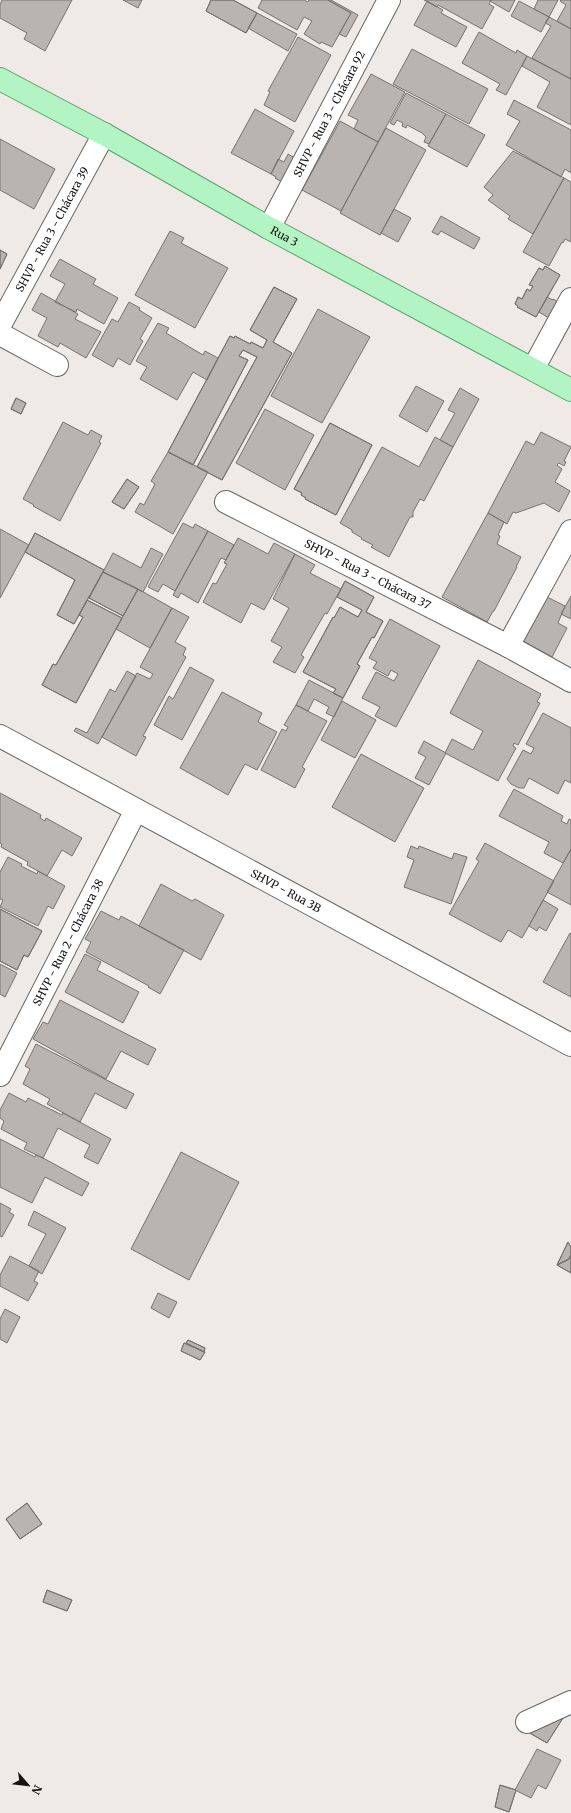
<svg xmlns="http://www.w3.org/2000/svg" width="571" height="1813" font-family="Merriweather,serif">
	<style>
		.building { fill: #b9b4b0; stroke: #77726e }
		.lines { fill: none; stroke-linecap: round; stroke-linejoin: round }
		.minor-casing { stroke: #6a6662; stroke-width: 24 }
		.major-casing { stroke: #5ba06d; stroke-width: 24 }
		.minor { stroke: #fff; stroke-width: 22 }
		.major { stroke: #b3f4c5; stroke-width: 22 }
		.labels { text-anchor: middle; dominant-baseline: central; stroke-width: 3.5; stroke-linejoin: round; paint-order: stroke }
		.street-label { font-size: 11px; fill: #151311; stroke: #efeae5 }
	</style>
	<rect width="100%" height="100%" fill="#efeae5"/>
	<!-- building -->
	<path class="building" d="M2,0H72L45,51L24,39L27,33L0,18V5Z
		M123,0H142L138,8Z
		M211,0H233L257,13L246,33L206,11Z
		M211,0H233L257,13L246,33L206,11Z
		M262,0H304L308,2L309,0H328L351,13L332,47L321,42L320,44L304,34L312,21L304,17L297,30L258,8Z
		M328,0H331L358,15L346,37L339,34L351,13Z
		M424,0H491L489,4L494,7L482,29L438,5L437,7Z
		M491,0H515L509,12L490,1Z
		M538,0H558L549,17L534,9Z
		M561,0H571V29L557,21L566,5L560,1Z
		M427,1L443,10L441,13L467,27L456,47L414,25Z
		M519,1L549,17L541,32L511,16Z
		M257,13L297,34L288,51L248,28Z
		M549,17L571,29V79L532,58L551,26L545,23Z
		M479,32L516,53L517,50L527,56L506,95L496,90L500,84L462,63Z
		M298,37L331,55L295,122L264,105L270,92L268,91Z
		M412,49L488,89L469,124L393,84Z
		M527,56L571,79V125L537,107L550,82L522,66Z
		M371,74L405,92L378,142L354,129L358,120L348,115Z
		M406,93L446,114L429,144L424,142L426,137L422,133L407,125L406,128L402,126L403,123L397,120L394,125L390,123Z
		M514,100L571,130V173L565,169L561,177L506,145L520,121L507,114Z
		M255,109L294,131L271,174L231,153Z
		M446,114L485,135L467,167L428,146Z
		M340,121L378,142L341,211L302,190Z
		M386,128L426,150L380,235L340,213Z
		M0,139L55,169L34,209L0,190Z
		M513,151L564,178L533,234L508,219L510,216L488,200L493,195L484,187Z
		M288,154L313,168L300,192L275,178L276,177L271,174L278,159L284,162Z
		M564,178L571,182V242L565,239L563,243L562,242L549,266L523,252Z
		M394,209L411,218L398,242L381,233Z
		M441,216L480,238L474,249L441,231L438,235L432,232Z
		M170,231L184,238L181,243L228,268L195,328L135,295Z
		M0,250L7,254L0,269Z
		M0,250L7,254L0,269Z
		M60,259L96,279L93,284L118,298L104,324L77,309L76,312L55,302L65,284L50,276Z
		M545,266L560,275L536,317L517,307L518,306L515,304L518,297L522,299L527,289L530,291L533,286L529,285L539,268L543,270Z
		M545,266L560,275L536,317L517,307L518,306L515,304L518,297L522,299L527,289L530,291L533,286L529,285L539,268L543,270Z
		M274,287L297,299L273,342L292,353L222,480L197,467L257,357L243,350L239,356L248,360L193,465L168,452L230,336L234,338L235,336L250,344L251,342L263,348L267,340L250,330Z
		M274,287L297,299L273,342L292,353L222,480L197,467L257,357L243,350L239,356L248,360L193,465L168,452L230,336L234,338L235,336L250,344L251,342L263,348L267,340L250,330Z
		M41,293L78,314L75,319L101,332L86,358L60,343L58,347L38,336L47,318L32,310Z
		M547,297L553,300V299L571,308L566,329L539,312Z
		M129,302L140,308L139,310L152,318L140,339L143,341L130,365L118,358L113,367L92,355L112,319L118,322Z
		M318,309L370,337L322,423L271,396Z
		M158,323L169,328L166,333L203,355L205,351L218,358L207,380L193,372L177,400L140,379L147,367L136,361Z
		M416,386L444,401L427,432L399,416Z
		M460,388L479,399L453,447L440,440L455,413L448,410Z
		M16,398L26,403L21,414L11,409Z
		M16,398L26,403L21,414L11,409Z
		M265,409L314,435L285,490L236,463Z
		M63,422L88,435L91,430L102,436L99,442L101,443L60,521L33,506L34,505L23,499Z
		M330,423L372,445L336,515L305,499L306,498L301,495L302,493L294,489Z
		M330,423L372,445L336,515L305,499L306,498L301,495L302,493L294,489Z
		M541,432L571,447L564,461L566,462L564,466L559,463L557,465L562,469L555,482L570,491L559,512L544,503L516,513L513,512L507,524L488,513L526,441L534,445Z
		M435,437L453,447L424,501L420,499L413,512V517H410L389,557L371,547L373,545L361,539L362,538L352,532V530L340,523L382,447L419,467Z
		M168,452L208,472L173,534L135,512L140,503L144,505L155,484L151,481Z
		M127,479L139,487L124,509L112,502Z
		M127,479L139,487L124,509L112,502Z
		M488,513L504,522L498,535L500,536L497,544L521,557L516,567H517L494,611H493L487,622L442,597Z
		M183,523L193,528L195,524L208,531L175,591L163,584L158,592L148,587Z
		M0,529L29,545L0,598Z
		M208,531L234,545L226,560L221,558L198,603L181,593L178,598L173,595Z
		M35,533L104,570L74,624L57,615L75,580L25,552Z
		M35,533L104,570L74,624L57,615L75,580L25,552Z
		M238,538L268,554L274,543L295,554L264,610L251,603L241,623L203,602L213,583L216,584L227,564L224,563Z
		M151,548L163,554L143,592L103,572L113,553L141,568Z
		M295,554L315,565L310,573L341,589L327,614L325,613L301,655L304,657L295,673L273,662L282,647L271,641L289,608L273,599Z
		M103,572L138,589L123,616L89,598Z
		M103,572L138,589L123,616L89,598Z
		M345,581L374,597L366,612L383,621L374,638L372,637L357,664L360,666L343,698L333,693L336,689L303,672L333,617L334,618L340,607L358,617L362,610L337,597Z
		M345,581L374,597L366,612L383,621L374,638L372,637L357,664L360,666L343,698L333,693L336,689L303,672L333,617L334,618L340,607L358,617L362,610L337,597Z
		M138,589L172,608L150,648L116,629Z
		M571,596V619L561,614Z
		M547,597L565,606L558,623L567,628L552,657L523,641Z
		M87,600L122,618L76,703L42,685L53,664L56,665L83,617L79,615Z
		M87,600L122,618L76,703L42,685L53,664L56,665L83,617L79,615Z
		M172,608L189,617L175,642L186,648L183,655L186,657L143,736L146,737L136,756L102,737L137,673L150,679L153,674L140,667Z
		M390,619L440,646L396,727L375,716L380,707L362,698L376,672L394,681L398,674L391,670L388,676L373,668L377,662L369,658Z
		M478,660L541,694L537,702L540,703L518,745L514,743L513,746L516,748L498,781L445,753L452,739L473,750L483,731L450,713Z
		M190,667L214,680L182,740L154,725L169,696L173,699Z
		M127,671L136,676L98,744L74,731L76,728L87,733L110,689L115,692Z
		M309,680L343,698L334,717L326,713L329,707L314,699L308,711L296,705Z
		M222,692L262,713L258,722L277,732L257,770L245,764L228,795L180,768Z
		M342,701L376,720L355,758L321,740Z
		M296,705L327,721L302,767L305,769L295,788L261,770L282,729L286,731L288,727L284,725Z
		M543,713L571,728V783L565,780L558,794L529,778L524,788H519L511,784L507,779L523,750L531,754L534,748L526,744Z
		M424,741L446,753L429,785L415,778L426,757L418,753Z
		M361,754L424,788L395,842L332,807Z
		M514,789L563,816L561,821L567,824L569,819L571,820V849L563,863L544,853L549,842L499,816Z
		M0,793L41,815L40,818L45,821L46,818L82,838L72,856L62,850L47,876L27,865L28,862L1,847L2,844L0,843Z
		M485,843L554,881L522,938L508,930L501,942L449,914L479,861L476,859Z
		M411,846L418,849L419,846L452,859L454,853L467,857L451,904L404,887L414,860L407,857Z
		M571,849V905L547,892Z
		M8,857L22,864L21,866L37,874L38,871L65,886L53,909L48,906L38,926L0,907L3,900L0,899V872Z
		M161,884L192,901L195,899L224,915L201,960L139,926Z
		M543,900L558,909L546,931L539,927L537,931L529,926Z
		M0,909L42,931L28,957L24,955L17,970L0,961Z
		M0,909L42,931L28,957L24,955L17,970L0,961Z
		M101,911L119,920L121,916L184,950L160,994L148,987L149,986L86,952L91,942L85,939Z
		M570,933L571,934V997L543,982Z
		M85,954L101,962L97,970L139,992L123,1023L65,992Z
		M0,964L17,973L5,997L0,994Z
		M60,1000L156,1049L148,1065L121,1051L106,1079L33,1039L43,1022L48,1024Z
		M36,1044L134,1094L126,1109L95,1093L80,1122L47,1104L50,1099L23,1084L30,1069L25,1066Z
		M9,1093L26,1102L28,1098L62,1115L63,1113L111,1139L98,1164L84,1157L90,1145L58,1128L43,1158L24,1149L27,1143L1,1129L4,1121L0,1118V1110Z
		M0,1139L35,1157L36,1155L43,1158L89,1183L82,1196L45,1177L32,1203L0,1187Z
		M181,1152L239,1182L189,1280L131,1249Z
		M0,1203L11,1209L9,1212L14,1215L2,1237L0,1236Z
		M34,1211L66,1228L42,1274L29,1266L46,1234L28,1225Z
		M568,1242L571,1247V1255L569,1259L557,1265Z
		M568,1242L571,1247V1255L569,1259L557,1265Z
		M571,1255V1273L557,1265L569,1259Z
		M571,1255V1273L557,1265L569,1259Z
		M10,1256L39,1271L34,1281L38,1283L28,1301L0,1286V1275Z
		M158,1293L177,1302L169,1318L151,1308Z
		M5,1309L20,1317L7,1343L0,1339V1319Z
		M188,1340L205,1348L204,1352L186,1343Z
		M188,1340L205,1348L204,1352L186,1343Z
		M184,1343L205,1352L200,1360L181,1351Z
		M184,1343L205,1352L200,1360L181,1351Z
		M27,1503L42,1524L20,1539L6,1519Z
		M27,1503L42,1524L20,1539L6,1519Z
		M47,1590L72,1600L67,1611L43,1602Z
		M47,1590L72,1600L67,1611L43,1602Z
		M563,1718L547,1743L528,1732Z
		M563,1718L547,1743L528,1732Z
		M537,1749L561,1760L546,1789L538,1785L531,1798L515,1790Z
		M500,1785L516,1790L509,1812L495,1807Z
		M500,1785L516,1790L509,1812L495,1807Z"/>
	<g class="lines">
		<defs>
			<g id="minor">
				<path id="s1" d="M269,228L389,0"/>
				<path id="s2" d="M0,325L104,134"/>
				<path d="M0,334L57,365"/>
				<path d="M533,369L571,299"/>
				<path id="s3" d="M226,502L508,646L571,681"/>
				<path d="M508,646L571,531"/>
				<path id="s4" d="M0,736L571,1045"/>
				<path id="s5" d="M0,1075L136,810"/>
				<path d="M527,1722L571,1702"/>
			</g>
			<g id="major">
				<path id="s6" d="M0,79L104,134L269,228L571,390"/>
			</g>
		</defs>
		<!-- minor casing -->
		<use href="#minor" class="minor-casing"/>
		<!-- major casing -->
		<use href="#major" class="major-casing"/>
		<!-- minor -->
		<use href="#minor" class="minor"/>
		<!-- major -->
		<use href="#major" class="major"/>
	</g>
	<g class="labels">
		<!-- street labels -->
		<g class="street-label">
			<text stroke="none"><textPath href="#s1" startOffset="129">SHVP - Rua 3 - Chácara 92</textPath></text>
			<text stroke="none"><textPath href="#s2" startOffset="109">SHVP - Rua 3 - Chácara 39</textPath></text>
			<text stroke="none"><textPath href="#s6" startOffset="325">Rua 3</textPath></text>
			<text stroke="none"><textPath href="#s3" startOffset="159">SHVP - Rua 3 - Chácara 37</textPath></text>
			<text stroke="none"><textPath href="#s4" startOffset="325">SHVP - Rua 3B</textPath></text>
			<text stroke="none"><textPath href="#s5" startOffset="149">SHVP - Rua 2 - Chácara 38</textPath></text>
		</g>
	</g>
	<!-- north arrow -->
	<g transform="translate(28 1785) rotate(118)" stroke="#efeae5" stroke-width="3" paint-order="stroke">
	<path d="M0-3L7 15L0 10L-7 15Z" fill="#151311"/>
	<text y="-6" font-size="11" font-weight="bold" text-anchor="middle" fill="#151311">N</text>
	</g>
</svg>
